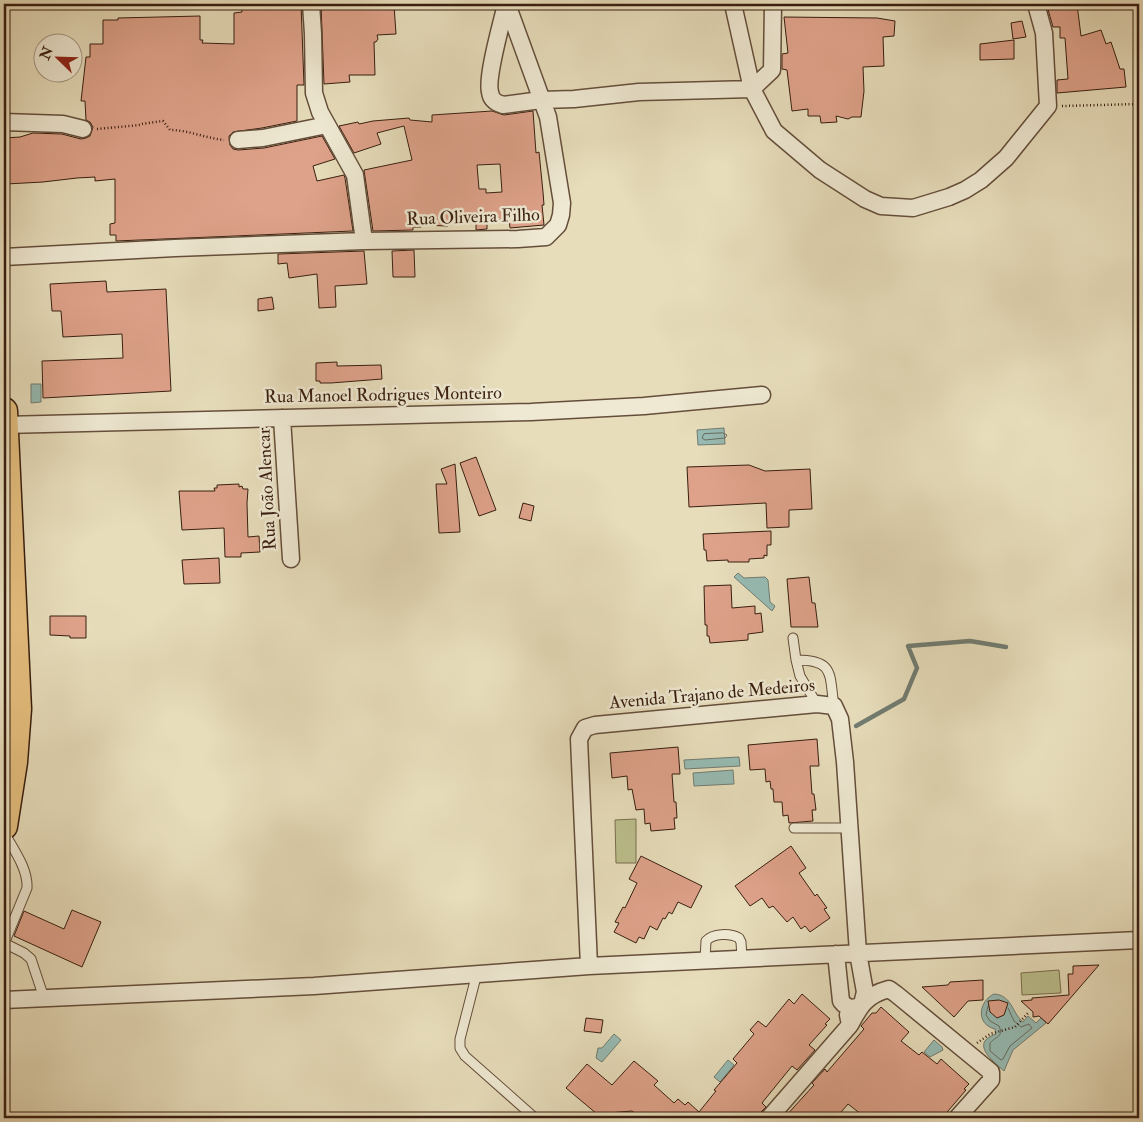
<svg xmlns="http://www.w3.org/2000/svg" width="1143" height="1122" font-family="'IM FELL Double Pica',serif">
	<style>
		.green { fill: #bbbf8c; stroke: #7a6e4e }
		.water { fill: #97bbb3; stroke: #717c71 }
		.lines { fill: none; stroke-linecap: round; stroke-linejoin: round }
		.shore { stroke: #686c61; stroke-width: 1 }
		.stream { stroke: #717c71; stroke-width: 4.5 }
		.building { fill: #dea28a; stroke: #381e0f; fill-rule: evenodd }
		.lane-casing { stroke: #644e3a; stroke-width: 11 }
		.street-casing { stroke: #644e3a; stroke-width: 19 }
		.primary-casing { stroke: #381e0f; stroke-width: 29 }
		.path { stroke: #381e0f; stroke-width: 2.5; stroke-dasharray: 1 2.5; stroke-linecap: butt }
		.lane { stroke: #efe9d3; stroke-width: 9 }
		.street { stroke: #efe9d3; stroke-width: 16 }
		.primary { stroke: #e4be7e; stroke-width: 26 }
		.labels { text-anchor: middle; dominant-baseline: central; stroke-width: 5; stroke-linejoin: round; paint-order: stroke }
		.street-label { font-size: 18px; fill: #381e0f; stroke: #efe9d3 }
	</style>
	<rect width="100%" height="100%" fill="#e7ddbb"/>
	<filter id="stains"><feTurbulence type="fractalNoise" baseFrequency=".004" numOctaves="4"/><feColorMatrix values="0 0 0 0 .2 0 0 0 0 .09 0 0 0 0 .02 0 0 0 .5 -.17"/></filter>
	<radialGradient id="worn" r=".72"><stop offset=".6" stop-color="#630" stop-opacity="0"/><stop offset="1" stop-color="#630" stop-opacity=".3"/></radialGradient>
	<!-- green -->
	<path class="green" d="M636,819V863H616L615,820Z
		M1059,970L1061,993L1022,995L1021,973Z"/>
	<!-- water -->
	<path class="water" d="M31,384H41V402L31,403Z
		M724,428L725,444L698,445L697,430Z
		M738,573L744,578L765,577L768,580L770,602L775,606L772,611L734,577Z
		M739,757L740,766L685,769L684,760Z
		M733,770L734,784L694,786L693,773Z
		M994,994C1012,995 1012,1013 1023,1022L1028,1016L1036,1023L1041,1018L1046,1023L1013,1050L1004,1071C993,1061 969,1043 996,1034L995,1029C975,1024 979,1001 994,994Z
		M614,1034L621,1040L602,1062L596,1058L598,1048H602Z
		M934,1040L942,1047L943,1050L930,1057L924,1052Z
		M728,1060L734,1065L720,1082L714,1077Z"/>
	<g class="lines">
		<!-- shore -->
		<path class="shore" d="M723,433L727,435L725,438L705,440L702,438L704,434Z
			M988,1006L986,1015L990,1021L999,1026C1004,1037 996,1036 990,1043V1051L1001,1060L1003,1059L1010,1046L1032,1028L1029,1024L1021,1027L1014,1021L1008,1008"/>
		<!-- stream -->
		<path class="stream" d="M856,726L904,699L917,668L908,646L970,641L1006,647"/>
	</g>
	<!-- building -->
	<path class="building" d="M241,4H301L304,85H297V121L262,128L233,132L229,136L230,145L233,149L238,150L264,148L322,136L335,159L313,166L317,181L344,175L345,178L353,231L116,241V235H110V224L115,223V179L95,181V177L77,178L43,182L6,184L4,138L20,137L33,133L62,134L81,139L86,138L90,136L93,127L90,122L86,120L85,101H81L86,57H90V44H103V20H118V18L200,16V40H203L202,43L234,44V13L242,12Z
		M321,4H391V5H394L396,34L377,35L378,39L376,42H374L375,75H349L350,82L324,84Z
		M1065,4H1077L1081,36L1101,30L1106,44L1111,42L1120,69H1124L1126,87L1057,93V80L1068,79L1065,38H1060V27H1053L1047,6Z
		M784,17L877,18L895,21L894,36L883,37L884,66L863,67L864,91L861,117H852L848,119L836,116L837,122L821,123L820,116H808V109L792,111L787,70L782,69V54L788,53Z
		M1022,21L1026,37L1013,39L1011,23Z
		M1014,40V59L980,60V44Z
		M492,111L504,115L533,111L536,153L539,152L543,192L544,205H542L544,225L510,228L509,219L487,220V229L476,230V221L448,222V226L421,225V227H413V230L373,231L364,170L412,160L404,126L377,133L381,144L354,153L339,126L358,122L359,124L373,121L409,118L410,120L432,122V115ZM500,164L502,192L486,193V189H479L477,165Z
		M414,250L415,277H393L392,251Z
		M364,251L367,284L335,286L336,307L319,308L317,274L289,278L287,263L278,264V254Z
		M106,281L107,292L166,289L171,391L43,398L42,361L123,358L122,334L63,337L61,311H52L50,284Z
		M272,297L274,309L258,311V299Z
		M337,362V366L381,365L382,379L331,383H320V381H316V363Z
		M476,457L496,510L479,516L460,463Z
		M455,464L460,532L439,533L436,484H447L441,469Z
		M749,465L765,471L810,469L812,509L789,510V527L767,528L766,503L689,507L687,467Z
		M239,484V487L242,486L243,489H248L247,503L248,537L259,536L260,552L241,553V557H225L224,528L182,530L179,491H215L214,488H217V485Z
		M523,503L534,506L531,521L519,518Z
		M771,531V545H767V556L764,555V558L749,559V562H728V560L707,561L706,550H704L703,534Z
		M219,558L220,583L184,584L182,560Z
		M809,577L812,603H815L818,627H791L787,579Z
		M731,585L732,608L755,606V614L761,613L763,632L748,634V640L710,643L709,636H707V625H705L704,586Z
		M50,616H86V638H70V636L50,635Z
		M817,739L819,766H810L812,794H814L816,810H812L813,821L789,823L788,815L783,816L782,802H774L773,789H771L770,781L766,782L765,769L750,770L748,745Z
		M678,747L680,774H672L674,802H676L677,818H674L675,829L651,831L650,823L645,824L644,809L636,810L632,789L628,790L627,776L612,778L610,753Z
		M791,846L806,868L799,873L815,896L817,894L827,908L824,909L830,918L810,932L805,926L801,929L793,917L787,922L773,906L769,908L762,898L750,906L735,886Z
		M641,856L702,886L691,908L678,902L672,914L669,912L665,919L663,918L657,930L650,926L644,939L639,937L636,943L614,932L619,923L615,922L623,907L625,908L637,883L629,879Z
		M72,910L101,922L82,967L14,936L24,911L64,929Z
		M1099,965L1048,1024L1039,1016L1033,1017V1012L1021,1001L1032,1000V998L1069,995L1068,974H1073V966Z
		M983,980V1000L968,1001L954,1017L922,987L948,985L950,982Z
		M802,994L830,1019L825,1024L827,1025L809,1045L815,1050L797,1070L792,1066L766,1098L762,1103L766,1107L761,1112L759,1118H641L632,1111L597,1114L566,1088L587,1064L612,1085L634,1061L658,1081L654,1085L674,1103L678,1099L685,1105L688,1102L699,1112L716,1091L714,1090L737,1063L733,1059L754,1034L750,1030L758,1021L766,1027L789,999L794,1004Z
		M999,1000L1008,1003L1004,1015L997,1018L990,1012L988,1001Z
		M881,1007L909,1032L901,1041L919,1055L922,1052L937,1064L941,1059L969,1084L964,1089L966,1090L942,1118H866L848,1104L836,1118H784L814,1085L812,1083L825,1069L827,1072L864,1029L861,1026L872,1013H876Z
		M586,1018L603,1020L601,1033L584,1031Z"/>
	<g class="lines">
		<defs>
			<path id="lane" d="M793,638L796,660L800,676L817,704
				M796,660C835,660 829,674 834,706
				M794,828H849
				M4,832C13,849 28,868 27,888L4,944
				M4,943L24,953L31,959L44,998
				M705,960L706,941C713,933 730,933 739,938L741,942L742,958
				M477,973L460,1039V1048L465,1056L535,1118"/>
			<path id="street" d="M311,4L313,34L314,93L320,112L355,175L364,241
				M506,4C502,22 486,77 490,92C491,100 496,103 503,105L541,100L574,99L639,92L752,89L772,70L773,4
				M733,4L752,89L774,131L820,170L865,199L881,206L913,208L949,197L965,190L981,180L1006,158L1048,106L1044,33L1036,4
				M4,122L63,124L83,129
				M238,140L263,138L327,125
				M4,257L175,248L364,241L518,239L546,237L558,225L561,215L562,203L548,117L507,4
				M282,418L291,559
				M4,425L531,412L644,406L762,395
				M589,966L579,739L585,728L595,725L817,704L834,706L840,719L845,762L858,953L865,992L862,1004C854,1010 847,1009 841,1001L836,954
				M4,1000L314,986L589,966L1139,940
				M850,1025C860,1006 866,995 889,989L896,994L991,1072V1080L957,1118
				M769,1118L850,1025L848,1015"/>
			<path id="primary" d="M4,411L18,709L14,762L4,826"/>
		</defs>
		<!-- lane casing -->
		<use href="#lane" class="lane-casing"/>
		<!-- street casing -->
		<use href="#street" class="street-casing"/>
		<!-- primary casing -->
		<use href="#primary" class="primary-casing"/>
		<!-- path -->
		<path class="path" d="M1062,106L1139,104
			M97,129L140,125L141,124L163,121L170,130C188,130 205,138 224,140
			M977,1043L990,1034L1015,1027L1029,1012"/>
		<!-- lane -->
		<use href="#lane" class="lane"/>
		<!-- street -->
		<use href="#street" class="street"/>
		<!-- primary -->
		<use href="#primary" class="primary"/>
	</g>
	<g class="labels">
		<!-- street labels -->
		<g class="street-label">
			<text transform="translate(473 217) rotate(-2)">Rua Oliveira Filho</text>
			<text transform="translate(383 395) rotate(-1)">Rua Manoel Rodrigues Monteiro</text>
			<text transform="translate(267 489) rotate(-93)">Rua João Alencar</text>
			<text transform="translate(712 694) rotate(-5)">Avenida Trajano de Medeiros</text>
		</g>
	</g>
	<!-- margin -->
	<rect width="1143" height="1122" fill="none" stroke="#e7ddbb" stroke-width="20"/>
	<rect x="5" y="5" width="1133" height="1112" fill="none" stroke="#381e0f" stroke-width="2.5"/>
	<rect x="10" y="10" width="1123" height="1102" fill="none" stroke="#381e0f"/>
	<!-- north arrow -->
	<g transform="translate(58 58) rotate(293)"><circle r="24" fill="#efe9d3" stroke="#a69885"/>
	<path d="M0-4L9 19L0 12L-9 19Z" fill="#8f2418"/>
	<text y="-8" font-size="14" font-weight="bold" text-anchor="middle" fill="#381e0f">N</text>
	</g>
	<rect width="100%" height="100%" filter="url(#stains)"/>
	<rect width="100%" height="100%" fill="url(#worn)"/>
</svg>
